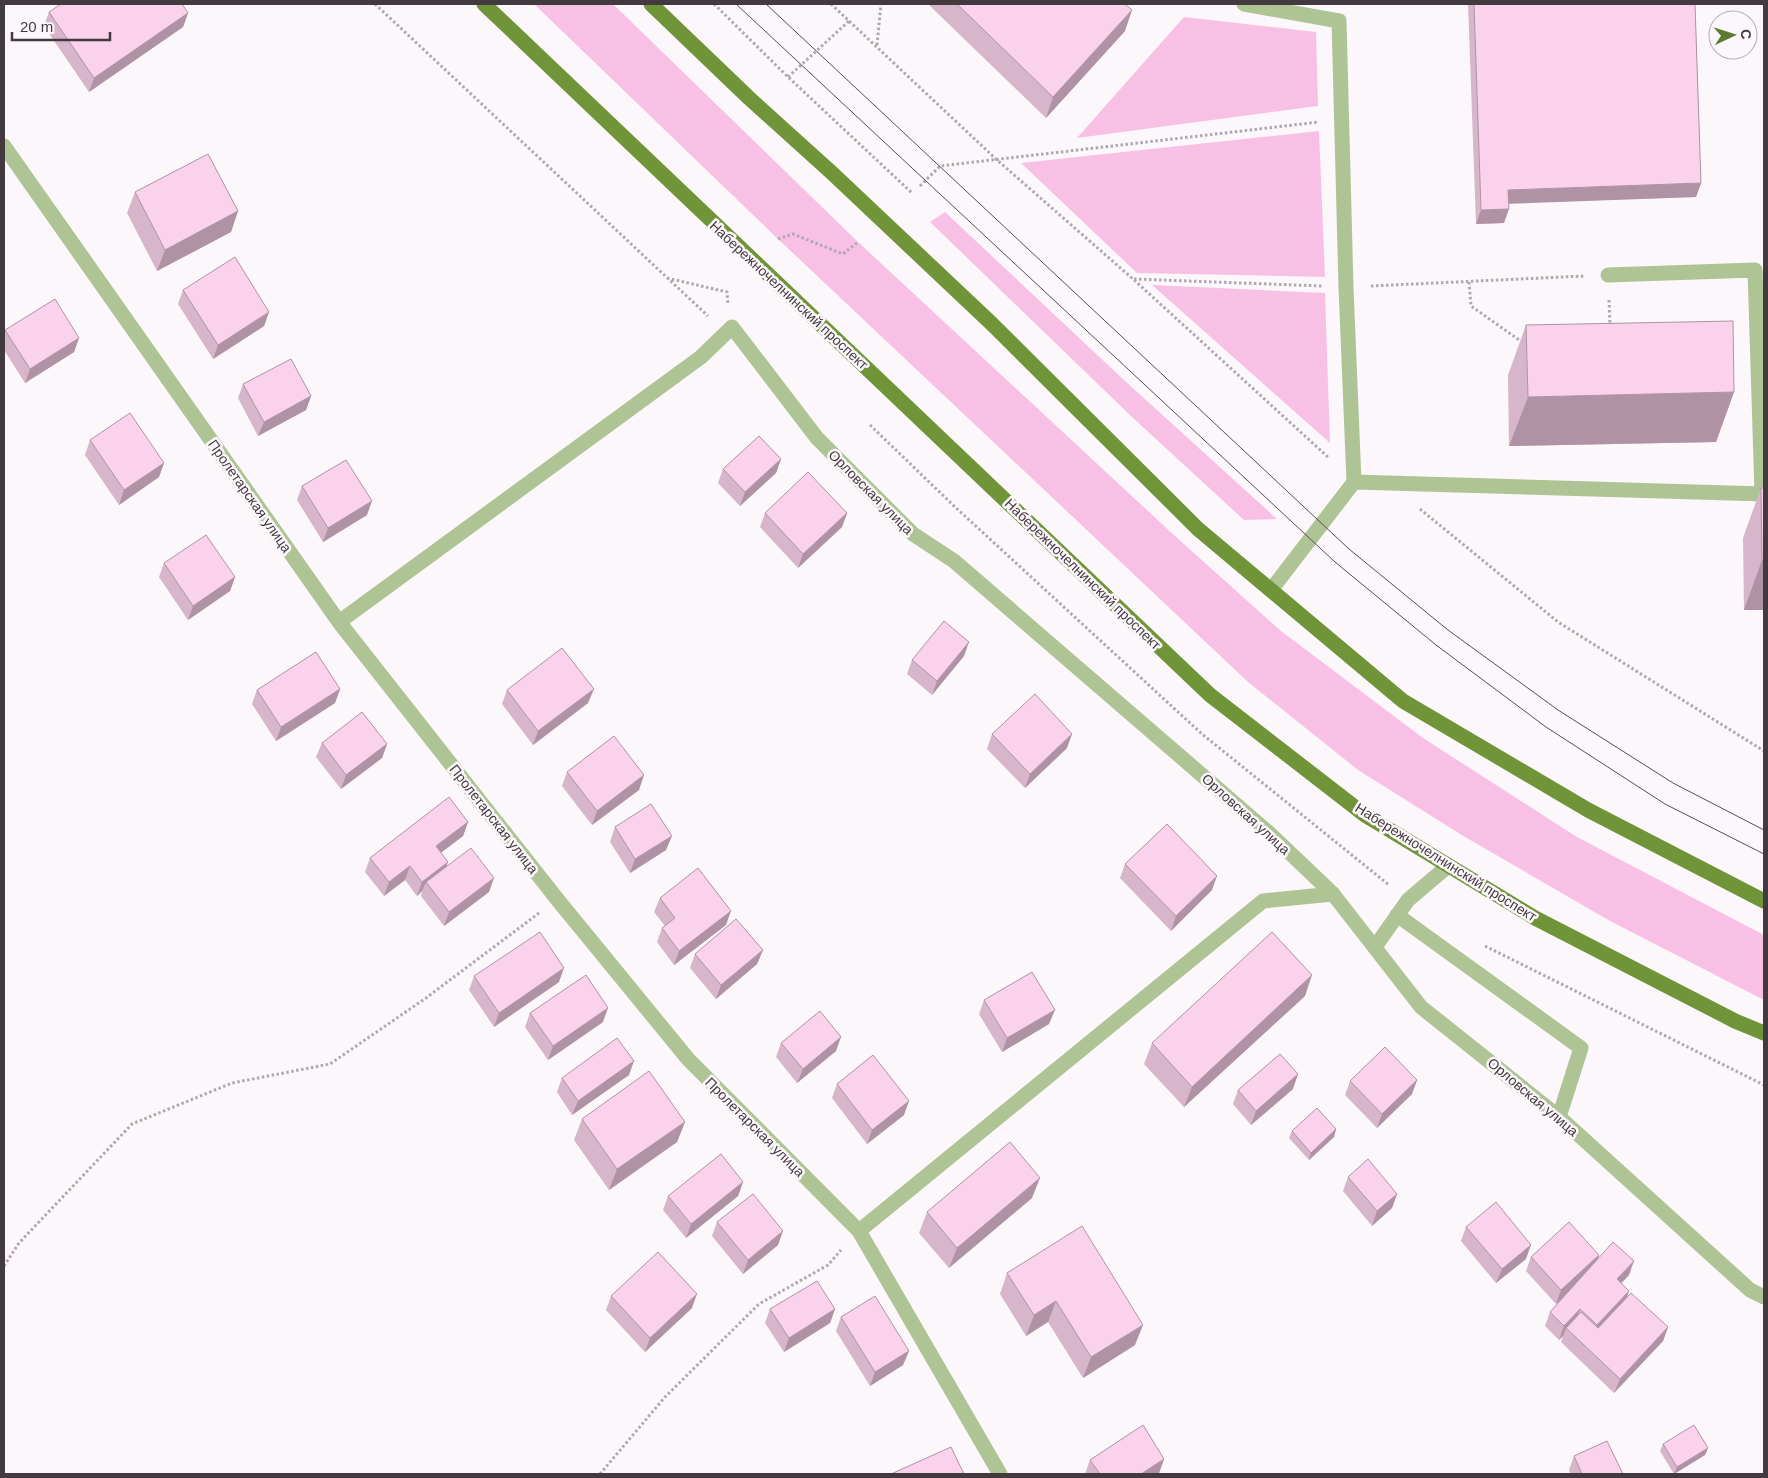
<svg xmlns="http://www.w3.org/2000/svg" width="1768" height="1478" font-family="Helvetica,sans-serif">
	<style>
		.green { fill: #f9c0e5 }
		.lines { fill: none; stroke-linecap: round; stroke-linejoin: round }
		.path { stroke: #afa9ad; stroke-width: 3; stroke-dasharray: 2.5 2.5; stroke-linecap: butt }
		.minor { stroke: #aec495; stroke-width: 15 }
		.major { stroke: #6f9538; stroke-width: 15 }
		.tram { stroke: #574e54; stroke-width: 1 }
		.wall { fill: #d7b5ca }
		.shaded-wall { fill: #af93a4 }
		.building { fill: #fad2eb; stroke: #af93a4 }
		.labels { text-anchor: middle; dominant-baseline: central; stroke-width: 5; stroke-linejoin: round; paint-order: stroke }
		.street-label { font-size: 14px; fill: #433a40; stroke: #fcf7fa }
	</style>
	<rect width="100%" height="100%" fill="#fcf7fa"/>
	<!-- green -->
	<path class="green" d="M534,4H613L858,242L1176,537L1281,631L1423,738L1577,837L1764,935V1000L1610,921L1465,837L1358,770L1248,682L778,239Z
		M1184,17L1316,32L1318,106L1077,138Z
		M1319,131L1325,277L1137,273L1021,163Z
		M945,212L1125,381L1277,519L1244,520L1132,417L930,222Z
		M1152,285L1325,293L1330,443Z"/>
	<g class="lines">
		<!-- path -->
		<path class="path" d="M375,4L708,316
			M714,4L788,77L912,193
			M831,4L997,160L1133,279L1329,458
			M877,45L881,4
			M788,77L849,21
			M920,186L940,166L1319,122
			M778,239L793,234L843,254L858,242
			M667,278L727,292L728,304
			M1134,279L1322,286
			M1469,282L1471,306L1522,342
			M1371,286L1584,276
			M1609,300L1610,326
			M870,425L954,506L1202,734L1389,885
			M1420,509L1558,622L1764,751
			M1485,946L1764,1085
			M4,1266L19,1243L132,1124L232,1083L330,1064L426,998L539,913
			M600,1474L665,1397L759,1304L828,1265L841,1250"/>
		<!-- minor -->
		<path class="minor" d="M1244,4L1339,21L1346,287L1354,482
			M4,146L339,622L557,899L688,1059L859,1231L1000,1474
			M1608,275L1755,270L1762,494
			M1271,590L1354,482L1764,494
			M339,622L701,357L732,327L817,438L913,534L954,561L1269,833L1333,894L1421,1007L1559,1117L1750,1290L1764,1297
			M1397,915L1581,1048L1559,1117
			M1375,947L1408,900L1448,866
			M859,1231L1263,901L1333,894"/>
		<!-- major -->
		<path class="major" d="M484,4L1210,695L1365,815L1535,918L1735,1021L1764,1033
			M651,4L749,98L832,173L992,324L1198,529L1403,701L1588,810L1764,901"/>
		<!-- tram -->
		<path class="tram" d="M736,4L1335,562L1436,645L1546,727L1665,804L1764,854
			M766,4L1349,549L1448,630L1558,710L1673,783L1764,830"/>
	</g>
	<!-- wall -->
	<path class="wall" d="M928,4H1125V31L1046,118Z
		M1468,4H1695L1701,183L1696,197L1509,203L1504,223L1476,224Z
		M49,12L188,13L183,27L89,92L44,26Z
		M135,192L238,211L231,232L157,271L127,213Z
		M183,290L269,312L264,326L213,359L178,304Z
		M1526,325L1734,392L1716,442L1509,446L1508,375Z
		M5,330L79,338L74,352L25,383L4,350V335Z
		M243,384L311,396L306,410L258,436L238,398Z
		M90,440L164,463L159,477L119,505L85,455Z
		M781,459L776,473L740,506L718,483L723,469Z
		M302,486L367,515L323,542L297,500Z
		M1761,488H1764V610H1744L1743,538Z
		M765,513H847L842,527L798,568L760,527Z
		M164,563L235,577L230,591L188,620L159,577Z
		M964,656L932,695L907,674L912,660Z
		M340,689L335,703L276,741L252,704L257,690Z
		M507,690L588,703L533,745L502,704Z
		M992,734L1067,748L1025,788L987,749Z
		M322,743L387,744L382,758L341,789L316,757Z
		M567,772L639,790L592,825L562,786Z
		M468,822L463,836L441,853L446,867L489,892L444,926L421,896L422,891L417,896L405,880L384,896L365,872L370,858Z
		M615,827L666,850L630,873L610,842Z
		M1125,864L1212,890L1171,931L1120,878Z
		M660,898L726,925L674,965L657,942L662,928L665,926L654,912Z
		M763,950L757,964L716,999L690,968L695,954Z
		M474,976L559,982L494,1027L469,990Z
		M1305,996L1184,1107L1144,1064L1152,1043Z
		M984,1000L1049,1024L1002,1052L979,1014Z
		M530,1013L603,1022L548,1060L525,1027Z
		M781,1043L836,1051L797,1083L776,1057Z
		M629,1075L572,1115L557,1092L562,1078Z
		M1417,1080L1412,1094L1377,1128L1345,1095L1350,1081Z
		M837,1084L904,1115L867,1144L832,1098Z
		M1293,1089L1251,1125L1233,1104L1238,1090Z
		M582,1119L685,1122L677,1142L609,1190L574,1140Z
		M1336,1129L1334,1137L1309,1160L1289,1138L1292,1131Z
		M1348,1177L1397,1194L1392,1208L1372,1226L1343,1191Z
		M743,1182L738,1196L686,1238L663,1210L668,1196Z
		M1032,1198L949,1268L919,1233L927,1212Z
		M717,1222L778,1245L743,1274L712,1236Z
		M1466,1227L1526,1259L1496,1283L1461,1241Z
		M1599,1255L1598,1259L1629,1275L1621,1283L1629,1291L1627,1297L1668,1327L1663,1341L1614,1393L1561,1342L1563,1336L1559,1340L1545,1326L1550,1312L1565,1296L1556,1304L1526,1271L1531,1257Z
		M1007,1273L1135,1345L1083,1378L1048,1322L1026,1336L1000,1294Z
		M611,1296L692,1308L645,1352L606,1310Z
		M770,1309H835L830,1323L784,1352L765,1323Z
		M841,1317L909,1351L903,1365L870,1386L836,1331Z
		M1663,1444L1708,1448L1705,1455L1674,1474L1660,1451Z
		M1574,1456L1623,1474H1570L1569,1470Z
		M1164,1459L1159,1473L1157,1474H1085L1090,1460Z"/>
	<!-- shaded-wall -->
	<path class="shaded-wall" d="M1132,10L1125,31L1046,118L1053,97Z
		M188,13L183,27L89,92L94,78Z
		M1701,183L1696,197L1503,204L1508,190Z
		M1509,209L1504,223L1476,224L1481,210Z
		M238,211L231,232L157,271L165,250Z
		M269,312L264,326L213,359L218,345Z
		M79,338L74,352L25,383L30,369Z
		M1734,392L1716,442L1509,446L1528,397Z
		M311,396L306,410L258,436L264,422Z
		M781,459L776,473L740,506L745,492Z
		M164,463L159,477L119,505L124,490Z
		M372,501L367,515L323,542L328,528Z
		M847,513L842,527L798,568L803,554Z
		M1762,560H1764V610H1744Z
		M235,577L230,591L188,620L193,606Z
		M969,642L964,656L932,695L937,681Z
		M340,689L335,703L276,741L281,727Z
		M594,689L588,703L533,745L538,731Z
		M1072,734L1067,748L1025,788L1030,774Z
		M387,744L382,758L341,789L346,775Z
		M644,775L639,790L592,825L597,811Z
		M468,822L463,836L431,860L436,846Z
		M672,836L666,850L630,873L635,859Z
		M448,862L443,876L426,882L422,891L417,896L422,882Z
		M410,866L405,880L384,896L389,882Z
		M1217,876L1212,890L1171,931L1176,916Z
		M494,878L489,892L444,926L449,912Z
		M731,911L726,925L674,965L679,951Z
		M763,950L757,964L716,999L721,985Z
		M564,968L559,982L494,1027L499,1013Z
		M1312,975L1305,996L1184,1107L1192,1087Z
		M608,1008L603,1022L548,1060L553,1046Z
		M1055,1010L1049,1024L1002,1052L1007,1038Z
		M841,1037L836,1051L797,1083L803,1069Z
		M634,1061L629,1075L572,1115L578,1101Z
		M1298,1074L1293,1089L1251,1125L1256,1111Z
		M1417,1080L1412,1094L1377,1128L1382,1114Z
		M909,1101L904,1115L867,1144L872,1130Z
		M685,1122L677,1142L609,1190L617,1169Z
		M1336,1129L1334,1137L1309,1160L1311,1153Z
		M1040,1178L1032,1198L949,1268L957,1248Z
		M743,1182L738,1196L686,1238L691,1224Z
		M1397,1194L1392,1208L1372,1226L1377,1211Z
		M783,1231L778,1245L743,1274L748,1260Z
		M1531,1245L1526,1259L1496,1283L1502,1269Z
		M1599,1255L1594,1269L1556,1304L1561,1290Z
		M1634,1261L1629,1275L1612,1293L1617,1279Z
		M1629,1291L1624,1305L1592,1339L1597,1325Z
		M697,1294L692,1308L645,1352L650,1338Z
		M1056,1301L1048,1322L1026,1336L1034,1315Z
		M835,1309L830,1323L784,1352L789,1338Z
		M1580,1309L1575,1323L1566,1328L1563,1336L1559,1340L1564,1326Z
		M1143,1325L1135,1345L1083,1378L1091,1357Z
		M1668,1327L1663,1341L1614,1393L1620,1379Z
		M909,1351L903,1365L870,1386L875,1372Z
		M1708,1448L1705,1455L1674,1474L1677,1467Z
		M1164,1459L1159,1473L1157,1474H1141Z"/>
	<!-- building -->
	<path class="building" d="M61,4H182L188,13L94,78L49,12Z
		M957,4H1125L1132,10L1053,97Z
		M1474,4H1695L1701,183L1508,190L1509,209L1481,210Z
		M208,154L238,211L165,250L135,192Z
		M235,257L269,312L218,345L183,290Z
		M55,299L79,338L30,369L5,330Z
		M1733,321L1734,392L1528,397L1526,325Z
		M291,359L311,396L264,422L243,384Z
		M130,413L164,463L124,490L90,440Z
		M759,436L781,459L745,492L723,469Z
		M346,460L372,501L328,528L302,486Z
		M808,472L847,513L803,554L765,513Z
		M1761,488H1764V560H1762Z
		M206,535L235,577L193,606L164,563Z
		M944,621L969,642L937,681L912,660Z
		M562,648L594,689L538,731L507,690Z
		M316,652L340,689L281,727L257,690Z
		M1035,694L1072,734L1030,774L992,734Z
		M362,712L387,744L346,775L322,743Z
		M614,736L644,775L597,811L567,772Z
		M449,797L468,822L436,846L448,862L422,882L410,866L389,882L370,858Z
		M651,804L672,836L635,859L615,827Z
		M1167,824L1217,876L1176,916L1125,864Z
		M471,848L494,878L449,912L426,882Z
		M698,868L731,911L679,951L662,928L675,918L660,898Z
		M736,919L763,950L721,985L695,954Z
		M540,932L564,968L499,1013L474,976Z
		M1272,932L1312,975L1192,1087L1152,1043Z
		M1032,972L1055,1010L1007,1038L984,1000Z
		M586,975L608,1008L553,1046L530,1013Z
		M820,1011L841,1037L803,1069L781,1043Z
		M617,1038L634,1061L578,1101L562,1078Z
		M1385,1047L1417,1080L1382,1114L1350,1081Z
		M1280,1054L1298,1074L1256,1111L1238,1090Z
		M873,1055L909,1101L872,1130L837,1084Z
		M649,1071L685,1122L617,1169L582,1119Z
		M1317,1108L1336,1129L1311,1153L1292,1131Z
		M1010,1142L1040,1178L957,1248L927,1212Z
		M721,1154L743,1182L691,1224L668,1196Z
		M1368,1159L1397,1194L1377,1211L1348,1177Z
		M753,1194L783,1231L748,1260L717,1222Z
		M1496,1202L1531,1245L1502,1269L1466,1227Z
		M1569,1222L1599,1255L1561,1290L1531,1257Z
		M1082,1226L1143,1325L1091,1357L1056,1301L1034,1315L1007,1273Z
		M1613,1242L1634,1261L1617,1279L1629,1291L1597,1325L1580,1309L1564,1326L1550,1312Z
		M658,1252L697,1294L650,1338L611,1296Z
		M817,1281L835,1309L789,1338L770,1309Z
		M1631,1293L1668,1327L1620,1379L1566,1328L1581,1312L1598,1328Z
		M875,1296L909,1351L875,1372L841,1317Z
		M1143,1425L1164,1459L1141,1474H1100L1090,1460Z
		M1694,1425L1708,1448L1677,1467L1663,1444Z
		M1607,1441L1623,1474H1582L1574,1456Z
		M951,1447L964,1474H891Z"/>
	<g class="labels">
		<!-- street labels -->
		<g class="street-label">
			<text transform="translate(789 295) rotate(43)">Набережночелнинский проспект</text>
			<text transform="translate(871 492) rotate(45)">Орловская улица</text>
			<text transform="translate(250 496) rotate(55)">Пролетарская улица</text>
			<text transform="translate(1083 574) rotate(44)">Набережночелнинский проспект</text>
			<text transform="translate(1246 814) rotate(42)">Орловская улица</text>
			<text transform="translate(494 819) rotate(52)">Пролетарская улица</text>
			<text transform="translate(1446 862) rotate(32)">Набережночелнинский проспект</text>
			<text transform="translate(1533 1097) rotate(40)">Орловская улица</text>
			<text transform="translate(755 1127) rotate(45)">Пролетарская улица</text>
		</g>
	</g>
	<!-- border -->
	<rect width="1768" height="1478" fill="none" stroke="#433a40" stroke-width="10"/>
	<!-- north arrow -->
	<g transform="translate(1733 35) rotate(86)"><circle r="24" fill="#fcf7fa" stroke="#b2abb0"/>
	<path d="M0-4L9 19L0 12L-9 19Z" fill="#5c7b31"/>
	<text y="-8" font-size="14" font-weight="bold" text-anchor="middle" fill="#433a40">С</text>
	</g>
	<!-- scale -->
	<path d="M12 32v8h98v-8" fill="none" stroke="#433a40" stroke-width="2.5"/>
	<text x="20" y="32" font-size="15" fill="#433a40" stroke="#fcf7fa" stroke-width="4" paint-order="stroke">20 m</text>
</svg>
